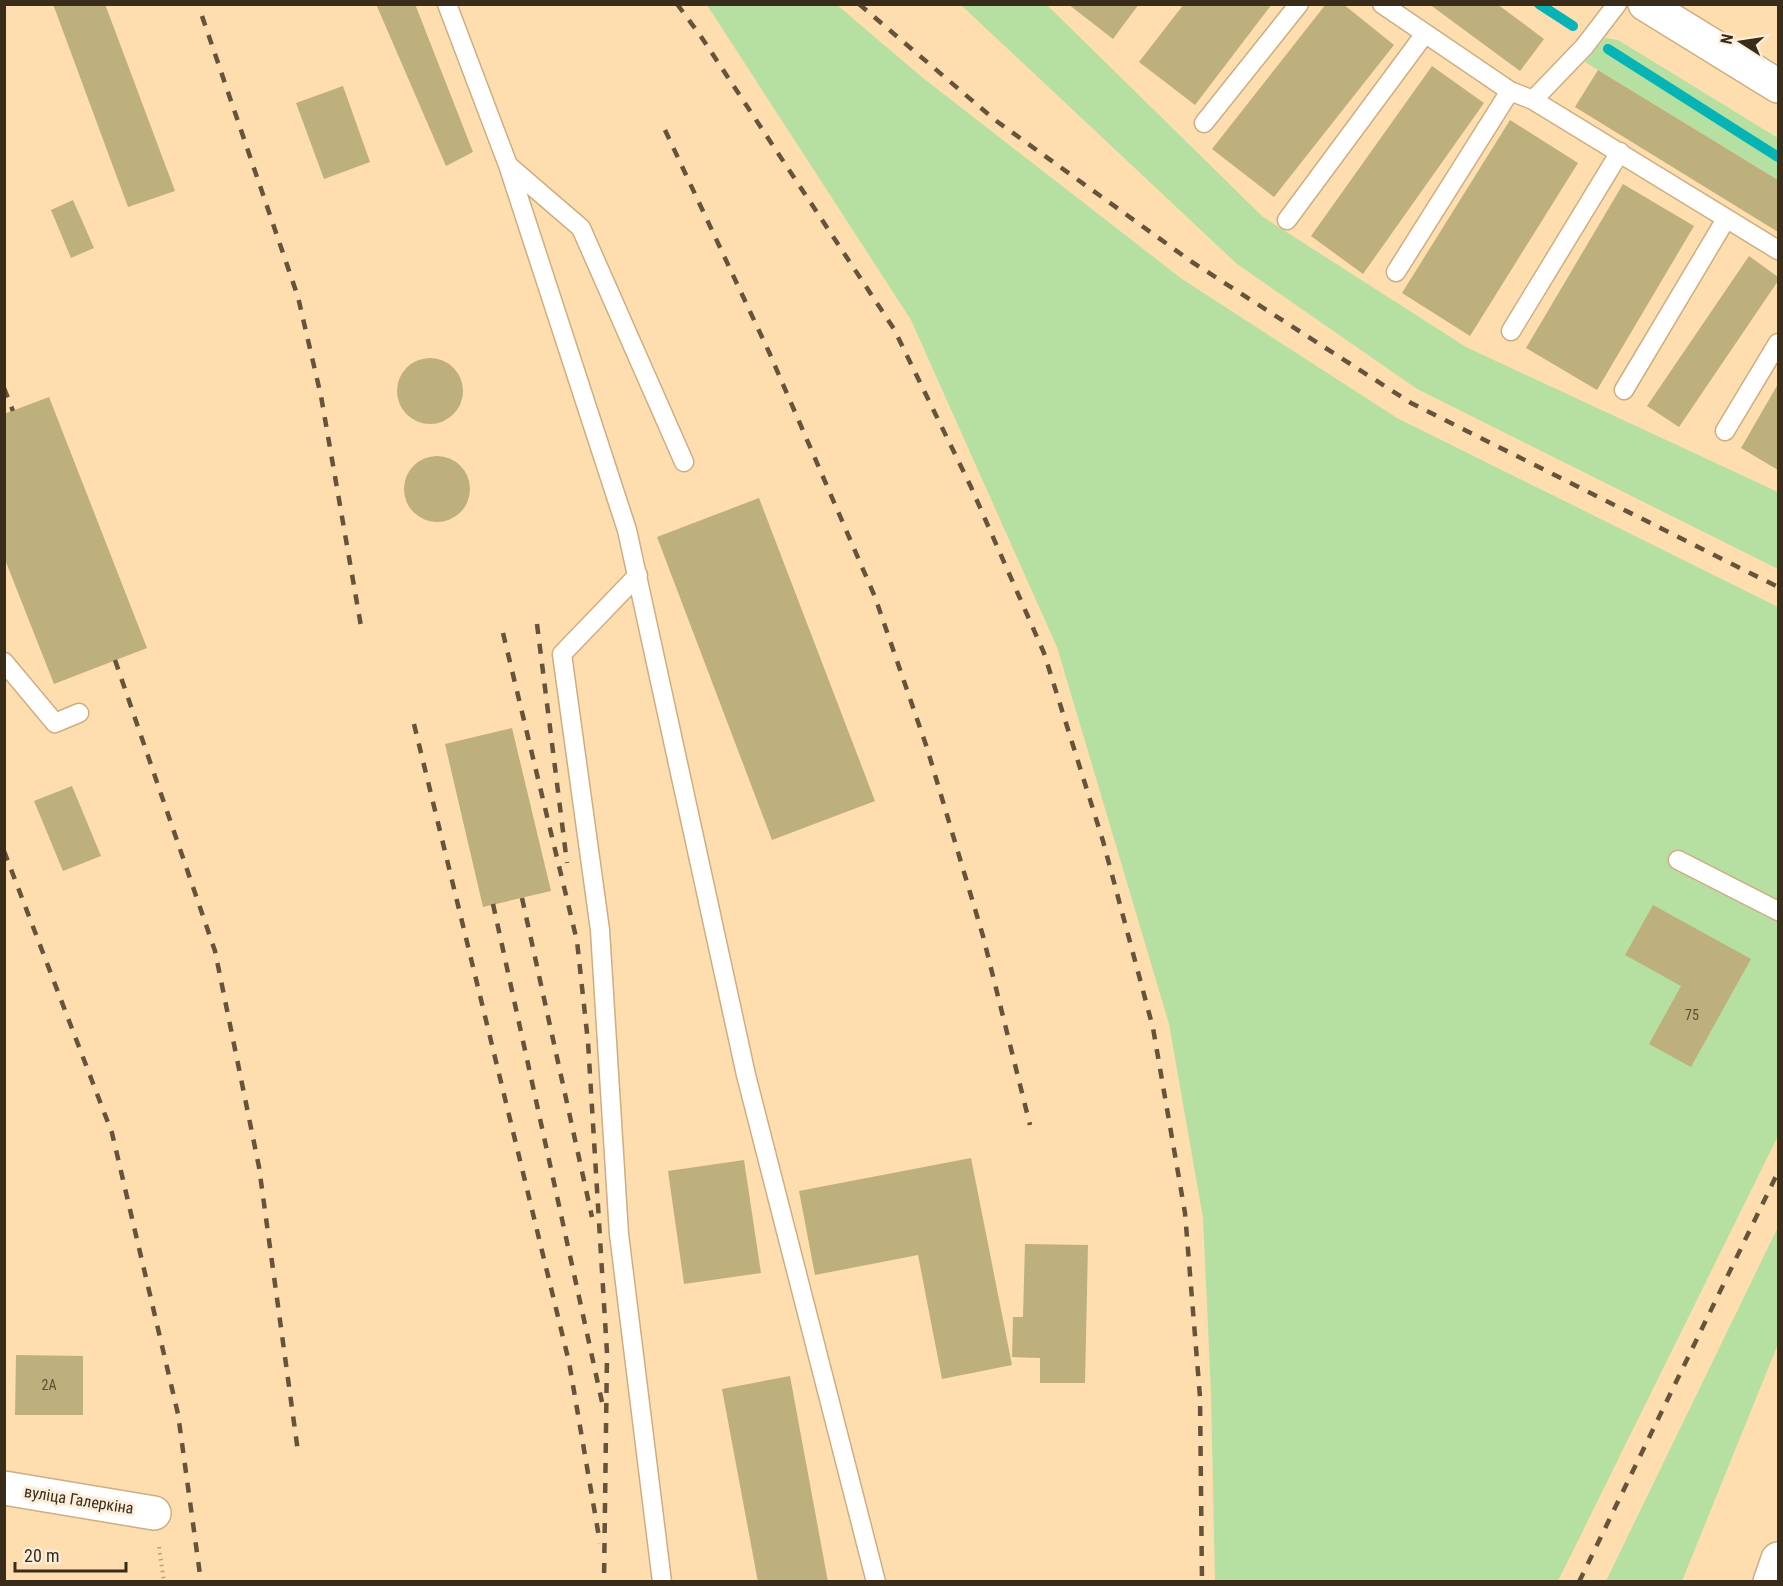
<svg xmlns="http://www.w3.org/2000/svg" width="1783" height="1586" font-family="'Roboto Condensed',sans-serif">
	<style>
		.green { fill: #b5e0a1 }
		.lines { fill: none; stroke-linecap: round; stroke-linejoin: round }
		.stream { stroke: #06b3b5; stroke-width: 10 }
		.building { fill: #bdb07d }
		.service-casing { stroke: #ceae81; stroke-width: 21 }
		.minor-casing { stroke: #ceae81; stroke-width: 36 }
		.tertiary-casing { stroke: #ceae81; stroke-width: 36 }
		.secondary-casing { stroke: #ceae81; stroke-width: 36 }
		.path { stroke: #bca27d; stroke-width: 4; stroke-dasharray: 1.5 4.5; stroke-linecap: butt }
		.service { stroke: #fff; stroke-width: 18 }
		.minor { stroke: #fff; stroke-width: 33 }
		.tertiary { stroke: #fff; stroke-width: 33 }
		.secondary { stroke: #fff; stroke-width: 33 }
		.rail { stroke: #65533b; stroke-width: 4.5; stroke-dasharray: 10 10; stroke-linecap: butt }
		.labels { text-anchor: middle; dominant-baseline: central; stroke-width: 6; stroke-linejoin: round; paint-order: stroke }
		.number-label { font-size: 14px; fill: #5a4d33 }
		.street-label { font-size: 16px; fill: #392c1a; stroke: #fbeedb }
	</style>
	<rect width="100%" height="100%" fill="#feddae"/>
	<!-- green -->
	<path class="green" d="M707,5H837L923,78L1182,279L1397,418L1778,607V1136L1558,1581H1215L1211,1393L1203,1218L1169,1024L1057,647L911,320Z
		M961,5H1047L1263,217L1466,347L1778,492V569L1417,389L1237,264Z
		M1605,38L1618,40L1778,138V180L1585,62Z
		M1778,1227V1344L1682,1581H1606Z"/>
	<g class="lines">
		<!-- stream -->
		<path class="stream" d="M1539,4L1573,26
			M1608,49L1778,157"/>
	</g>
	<!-- building -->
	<path class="building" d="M53,4H105L175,191L128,207Z
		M376,4H415L473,152L446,166Z
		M1068,4H1139L1113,39Z
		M1184,4H1272L1195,105L1139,62Z
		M1326,4H1343L1394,45L1274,197L1212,149Z
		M1429,4H1497L1544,39L1520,71Z
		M1432,66L1484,103L1363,274L1311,236Z
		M1598,70L1778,180V232L1575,107Z
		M343,86L370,162L324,179L296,103Z
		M1510,120L1578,163L1470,336L1402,293Z
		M1623,184L1694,226L1597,390L1526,348Z
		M73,200L94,248L71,258L51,210Z
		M1749,256L1778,277V281L1679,427L1647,406Z
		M397 391a33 33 0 1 1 66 0a33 33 0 1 1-66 0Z
		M1778,384V470L1741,448Z
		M49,397L147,648L54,684L4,557V414Z
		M404 489a33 33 0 1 1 66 0a33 33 0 1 1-66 0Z
		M759,498L875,801L772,840L657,537Z
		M512,728L551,891L483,907L445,744Z
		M72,786L101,856L63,871L34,801Z
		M1653,905L1751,959L1691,1067L1649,1044L1681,986L1625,955Z
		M971,1158L1012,1365L942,1379L918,1255L815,1275L799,1191Z
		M744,1160L761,1273L684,1284L668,1171Z
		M1025,1244L1088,1245L1085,1383H1040V1358L1012,1357L1013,1317H1023Z
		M16,1355L83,1356V1415H15Z
		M790,1376L828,1582H758L722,1389Z"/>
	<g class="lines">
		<defs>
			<path id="service" d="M447,4L508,165L627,530L746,1075L876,1582
				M1382,4L1510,91L1533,100L1778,250
				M1533,100L1584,47L1617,4
				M1204,123L1299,4
				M509,166L581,228L684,462
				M1287,220L1424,35
				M1396,272L1510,91
				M1511,331L1620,152
				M1624,390L1726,219
				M1725,431L1778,343
				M638,575L562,654L600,930L619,1234L662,1582
				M4,662L55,723L79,713
				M1678,860L1778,911"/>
			<path id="minor" d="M4,1488L154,1513"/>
			<path id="tertiary" d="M1645,4L1778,86"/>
			<path id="secondary" d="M1770,1582L1778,1559"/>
		</defs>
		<!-- service casing -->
		<use href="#service" class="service-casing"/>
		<!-- minor casing -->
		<use href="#minor" class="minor-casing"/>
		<!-- tertiary casing -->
		<use href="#tertiary" class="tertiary-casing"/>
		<!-- secondary casing -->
		<use href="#secondary" class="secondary-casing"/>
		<!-- path -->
		<path class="path" d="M159,1547L164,1582"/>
		<!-- service -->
		<use href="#service" class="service"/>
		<!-- minor -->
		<use href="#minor" class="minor"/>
		<!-- tertiary -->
		<use href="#tertiary" class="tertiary"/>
		<!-- secondary -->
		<use href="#secondary" class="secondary"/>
		<!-- rail -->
		<path class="rail" d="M677,4L700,35L894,329L971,487L1044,653L1103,841L1153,1028L1185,1213L1200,1397L1202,1582
			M859,4L995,120L1192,262L1411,403L1778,587
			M202,16L298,297L321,396L362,632
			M665,130L769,352L875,597L927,748L983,936L1030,1125
			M4,388L13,411
			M537,624L567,863
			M503,633L577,941L588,1042L607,1353L604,1582
			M115,660L215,951L259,1167L298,1452
			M414,724L569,1362L600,1543
			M4,851L112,1133L178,1414L201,1582
			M522,898L592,1217
			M493,904L602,1402
			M1579,1582L1778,1172"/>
	</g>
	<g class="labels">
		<!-- number labels -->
		<g class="number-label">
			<text x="1692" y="1015">75</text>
			<text x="49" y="1385">2А</text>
		</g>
		<!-- street labels -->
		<g class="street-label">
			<text transform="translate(79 1500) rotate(9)">вуліца Галеркіна</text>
		</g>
	</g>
	<!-- border -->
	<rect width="1783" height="1586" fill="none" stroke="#392c1a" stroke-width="12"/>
	<!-- north arrow -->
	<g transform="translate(1741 42) rotate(282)" stroke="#fbeedb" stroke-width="4.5" paint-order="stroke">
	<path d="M0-4.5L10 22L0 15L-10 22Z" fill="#392c1a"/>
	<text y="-9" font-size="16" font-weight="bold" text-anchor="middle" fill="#392c1a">N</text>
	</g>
	<!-- scale -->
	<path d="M15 1562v9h111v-9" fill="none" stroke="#392c1a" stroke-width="3"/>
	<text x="24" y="1562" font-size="18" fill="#392c1a" stroke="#fbeedb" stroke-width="4.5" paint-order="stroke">20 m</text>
</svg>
